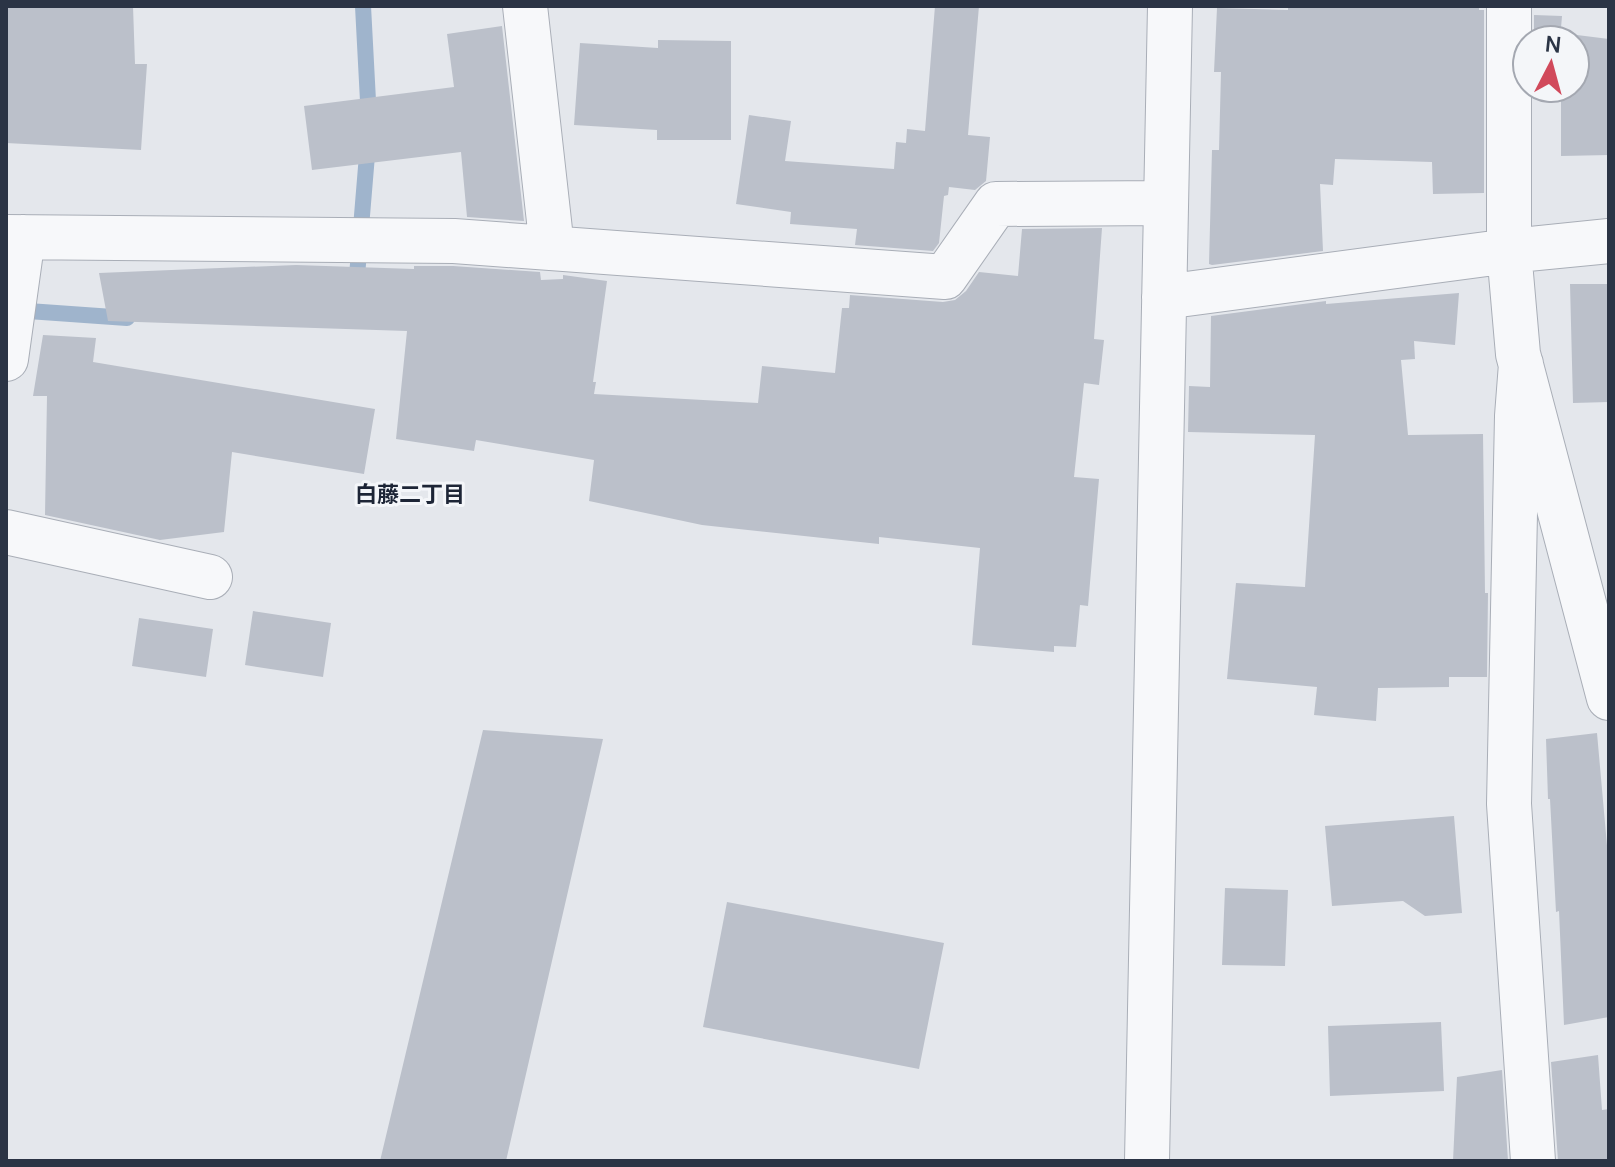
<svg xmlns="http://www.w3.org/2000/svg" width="1615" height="1167" font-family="Manrope,'Noto Sans JP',sans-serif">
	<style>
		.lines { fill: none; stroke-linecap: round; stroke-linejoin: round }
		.stream { stroke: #9fb4cc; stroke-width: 16 }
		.building { fill: #bbc0ca }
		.minor-casing { stroke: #a9aeb7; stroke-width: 46 }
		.minor { stroke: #f7f8fa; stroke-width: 44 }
		.labels { text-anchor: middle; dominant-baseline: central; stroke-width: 6; stroke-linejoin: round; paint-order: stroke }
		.neighbourhood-label { font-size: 22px; font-weight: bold; fill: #1d2536; stroke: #f4f6f9 }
	</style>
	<rect width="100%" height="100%" fill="#e4e7ec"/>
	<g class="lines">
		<!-- stream -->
		<path class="stream" d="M363,6L369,120
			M356,288L368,143
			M14,310L127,318"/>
	</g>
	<!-- building -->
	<path class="building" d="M6,6H133L135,64H147L141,150L6,143Z
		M935,6H979L968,135L990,137L986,181L975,190L949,187L948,195L944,196L939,243L933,251L855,245L857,229L790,224L791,212L736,204L749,115L791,121L785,161L894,169L896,142L906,143L907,129L925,131Z
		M1288,6H1479V10H1484V193L1433,194L1432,162L1335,159L1333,185L1320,184L1323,251L1212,265L1209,264L1212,150H1219L1221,72H1214L1217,8L1288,10Z
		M1534,15L1562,16L1560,40H1534Z
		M502,26L524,221L467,217L461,152L312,170L304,106L454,87L447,34Z
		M1561,33L1609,39V155L1561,156V88H1575V40H1561Z
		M658,40L731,41V140H657V130L574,125L580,43L658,48Z
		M1102,228L1094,339L1104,340L1099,385L1084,383L1074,477L1099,479L1088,606L1080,605L1076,647L1054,646V652L972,645L980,548L879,537V544L702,525L589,501L594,460L476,440L474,451L396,439L407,331L108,321L99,273L296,265L414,269V266H453L540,272L541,280L563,279V275L607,281L593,382H596L594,394L758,403L762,366L835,373L842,308H849L850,295L943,302L955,300L966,291L979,272L1018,276L1022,229Z
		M1570,284H1609V402L1573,403Z
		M1459,293L1455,345L1414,341L1415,359L1401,360L1408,435L1483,434L1485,593H1488L1487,677H1449V687L1378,688L1376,721L1314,715L1317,687L1227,679L1236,583L1305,587L1315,435L1188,432L1189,386L1210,387L1211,316L1326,301V304Z
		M43,335L96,338L93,362L375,409L364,474L232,452L224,532L160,540L45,515L47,396H33Z
		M253,611L331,623L323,677L245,665Z
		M139,618L213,629L206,677L132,666Z
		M483,730L603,739L506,1161H380Z
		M1597,733L1609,868V1017L1564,1025L1559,911L1556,912L1550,799H1548L1546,739Z
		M1454,816L1462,913L1425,916L1403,901L1332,906L1325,826Z
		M1225,888L1288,890L1285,966L1222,965Z
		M727,902L944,943L919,1069L703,1027Z
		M1441,1022L1444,1091L1330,1096L1328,1026Z
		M1598,1055L1602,1110L1609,1109V1161H1558L1551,1062Z
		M1502,1070L1508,1161H1453L1457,1077Z"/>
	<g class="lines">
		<defs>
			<path id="minor" d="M525,6L552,248
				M1509,6V251L1518,354L1609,698
				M6,237L454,241L945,277L996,204L1166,203
				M1164,297L1509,251L1609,241
				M6,359L23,237
				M1521,364L1517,416L1509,804L1533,1161
				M6,532L210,577
				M1147,1161L1170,6"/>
		</defs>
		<!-- minor casing -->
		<use href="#minor" class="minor-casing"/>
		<!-- minor -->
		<use href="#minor" class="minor"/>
	</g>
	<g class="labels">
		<!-- neighbourhood labels -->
		<g class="neighbourhood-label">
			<text x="410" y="494">白藤二丁目</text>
		</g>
	</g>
	<!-- border -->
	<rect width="1615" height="1167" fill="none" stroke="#2b3445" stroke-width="16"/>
	<!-- north arrow -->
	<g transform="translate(1551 64) rotate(6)"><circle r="38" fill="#f4f6f9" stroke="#a4a8b1" stroke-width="2"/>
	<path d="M0-6L14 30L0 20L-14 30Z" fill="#d1495b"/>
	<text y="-12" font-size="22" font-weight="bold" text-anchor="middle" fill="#2b3445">N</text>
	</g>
</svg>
